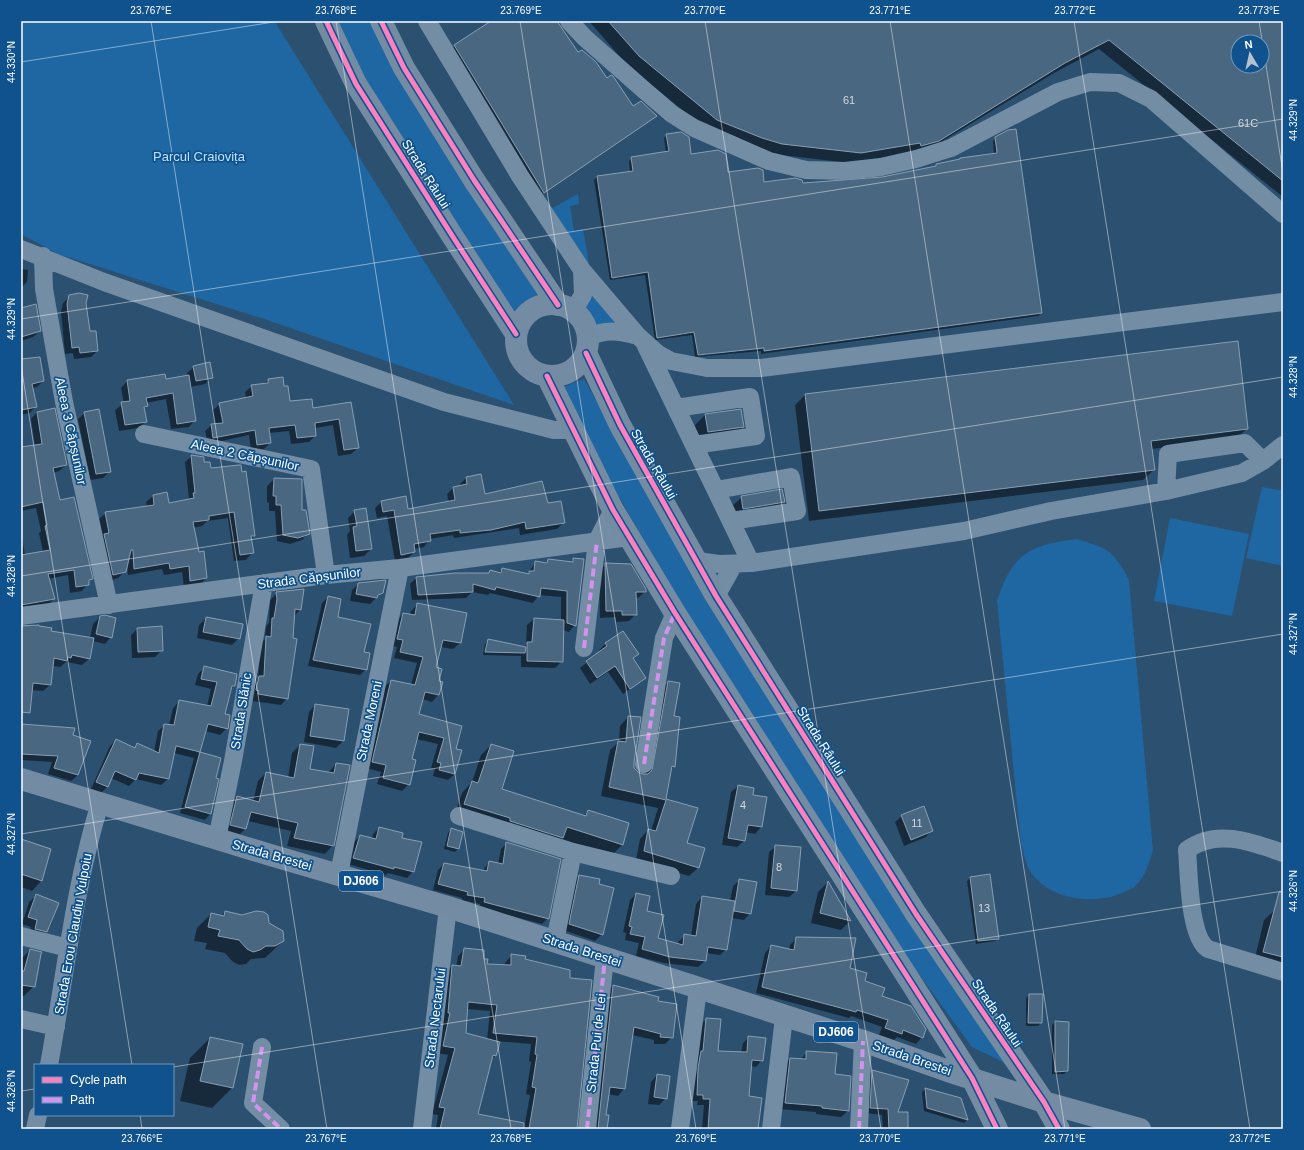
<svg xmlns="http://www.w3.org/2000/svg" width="1304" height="1150" font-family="Helvetica,sans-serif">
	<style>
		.green { fill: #1f67a3 }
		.shadow { fill: #0007; fill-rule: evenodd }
		.building { fill: #496780; stroke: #889fb3; fill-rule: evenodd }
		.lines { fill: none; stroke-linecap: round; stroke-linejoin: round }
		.minor { stroke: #738da5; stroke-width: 18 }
		.major { stroke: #738ca3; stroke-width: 22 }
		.quiet { stroke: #d193ec; stroke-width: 4; stroke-dasharray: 8 4; stroke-linecap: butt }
		.cycleway-casing { stroke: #0f528d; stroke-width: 8 }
		.cycleway { stroke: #ff80c0; stroke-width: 5 }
		.ticks { fill: none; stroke: #fff; stroke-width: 1; stroke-opacity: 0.45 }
		.labels { text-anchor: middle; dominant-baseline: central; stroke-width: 3.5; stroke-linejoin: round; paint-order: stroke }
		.number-label { font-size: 11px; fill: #d2d9df }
		.shield { fill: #0f528d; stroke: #b7cbdd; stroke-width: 1 }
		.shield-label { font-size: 12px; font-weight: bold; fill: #fff }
		.park-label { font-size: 13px; fill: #bee1fe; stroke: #0f528d }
		.street-label { font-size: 13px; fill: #fff; stroke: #0f528d }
		.neatline { fill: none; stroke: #fff; stroke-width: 1.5 }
		.ticks-label { font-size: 10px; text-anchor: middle; fill: #fff }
	</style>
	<rect width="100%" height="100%" fill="#2c5070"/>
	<!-- green -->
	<path class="green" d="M21,21H276L278,27L514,405L264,319L58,254L21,234Z
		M335,21H369L396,75L539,294L510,313L365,83Z
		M578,194L579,204L570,206L574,231L583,229L589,264L551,209Z
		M591,290L622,326L594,327L582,312Z
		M584,379L707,598L1007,1064L972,1047L890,935L683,610L558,389Z
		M1262,487L1283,491V566L1246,558Z
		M1170,518L1249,534L1232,616L1154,601Z
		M1077,539C1108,548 1114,551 1129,580L1153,851C1149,862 1145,878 1135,886C1133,889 1127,890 1124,892C1094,906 1049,900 1030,871C1025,863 1024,852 1021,844L997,601C1012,554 1029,545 1077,539Z"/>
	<!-- shadow -->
	<path class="shadow" d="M493,21H546L633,108L652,119L540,195L451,49Z
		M589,21H1283V197L1099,49L1054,73L928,150L850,163L772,154L707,130L628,66ZM1238,42H1262V66H1238Z
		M667,135L691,155L728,173L764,183L802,184L882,178L934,167L937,165L994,154L993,141L996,138L1041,313L1038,316L761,354V351L695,357L692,335L655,340L645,275L610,280L594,180L597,177L630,172L629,161L632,158L666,153L664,138Z
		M21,269L28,270L27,282L21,288Z
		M70,296L85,303L89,333L97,351L91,357L74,359L73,353L65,354L61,312L63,303Z
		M21,309L40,331L33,337L21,341Z
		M21,361L43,381L37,387L32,388L36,406L30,413L21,415Z
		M194,367L212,377L205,384L190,387L195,420L189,427L171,429L166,399L146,403L147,406L144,409L146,421L139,428L119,431L115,410L124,403L121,388L127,381L164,375L165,380L188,376L187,373Z
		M268,380L283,388L289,402L313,409L350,403L358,448L351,454L338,456L333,425L315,428V436L309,442L291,444L289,431L269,433L270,443L264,449L251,451L249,435L208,444L205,431L212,425H216L213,410L220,404L246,398L245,392L252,386L264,384Z
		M805,395L1247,428L1237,439L1151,449L1154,470L1143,480L809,521L795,405Z
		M37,412L66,465L59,471L53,473L60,501L91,579L82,591L70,593L68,575L48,579L54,599L47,605L21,610V532L25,555L43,552L39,533L41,531L36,508L21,511V448L35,446L31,419Z
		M85,413L110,471L103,478L90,480L78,419Z
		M705,415L743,427L733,437L698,442L695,425Z
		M192,456L210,469L254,536L251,539L252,553L246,560L234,561L228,518L207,521L202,526L193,528L198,553L206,578L200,585L184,587L182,572L164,575L162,569L128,575L127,564L125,571L118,578L107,581L99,519L106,513L147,507L146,502L153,496L166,493L168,505L187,501L189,499L185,462Z
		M466,478L484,496L563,523L557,529L520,535L519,528L454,538L453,535L430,539L424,547L414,549V552L408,558L395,561L387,516L377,518L375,508L381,502L408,510L449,503L447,494L453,488L461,487L460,484Z
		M274,479L301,511L308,533L302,540L290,544L277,541L275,511H269V503L267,502V486Z
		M742,497L784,502L774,512L733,518L731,507Z
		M355,511L371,549L364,556L350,558L347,535L350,531L348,518Z
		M574,559L575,625L569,632L562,630V661L555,668L521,667V656L483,655L485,644L489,640L524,647L526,645L527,625L534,619L561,621V597L539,595L533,603L490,593L488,595L472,592L466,598L412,600L410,584L416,578L488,574L490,572L498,573L503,569L527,574L536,562L545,563L548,560L570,563Z
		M606,564L645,592L638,598H635L636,614L629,621L616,622V617L600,618L599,571Z
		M359,583L382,592L370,604L350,601L352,590Z
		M277,593L300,610L294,616L287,698L281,705L252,701V683L258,678L260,644L265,639L266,626L269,623L270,600Z
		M328,597L336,617L363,652L366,669L360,675L308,666L322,603Z
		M418,604L460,643L453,649L440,647L435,668L438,681L442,682L438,695L432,702L422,699L418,715L460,726L454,749L455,774L448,780L433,776L435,769L431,768L438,744L416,739L411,760L409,784L402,791L377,784L381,772L366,768L384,687L391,681L411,685L417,663L394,658L397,647L391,646L397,621L403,614L410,615L411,611Z
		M100,617L111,637L105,644L93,641L89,659L82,665L66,662L60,667L52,666L50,685L43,691L31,690L21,702V627L90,638L93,624Z
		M206,618L239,638L232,645L197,638L199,625Z
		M137,629L162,650L155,657L132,658L131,635Z
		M606,643L637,654L632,659L645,678L623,694L608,672L590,684L580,668L600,652L599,650Z
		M205,667L234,686L230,690L223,714L227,728L220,735L205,731L198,753L220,759L214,779L217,780L210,814L205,820L180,813L194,758L174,753L168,779L161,785L136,779L129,786L111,778L107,787L101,793L91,789L110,746L116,740L134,748L138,744L154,752L158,731L165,725H169L173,708L180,701L207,706L211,689L195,685L198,674Z
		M668,682L674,766L671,770L665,799L696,809L686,843L704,849L698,868L689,876L636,860L640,839L648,830L651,831L658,808L601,796L610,750L619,742L620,726L628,717L633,768L637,773L645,775L660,691Z
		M315,705L348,710L343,741L336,748L304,742L309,712Z
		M21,725L72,735L78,775L71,781L48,774L52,762L21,760Z
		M300,745L309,770L328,773L336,764L333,845L325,854L287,846L291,831L248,821L245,829L237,837L223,833L229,805L237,797L253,802L258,781L266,773L288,778L292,753Z
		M491,745L501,790L584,816L588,811L623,844L612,855L561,839L552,848L455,814L462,793L472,782L481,755Z
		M738,786L752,796L766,798L761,827L755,834L745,832L744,841L737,847L722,845L731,792Z
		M902,816L932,830L926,837L904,846L895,822Z
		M379,828L401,838L413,871L407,878L388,873L386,875L348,864L354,842L360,836L372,839L373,834Z
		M451,829L462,832L458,849L455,852L444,849L448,833Z
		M21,840L41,881L32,891L21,887Z
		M507,843L548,918L542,924L479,908L480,904L462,900V898L433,890L438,870L444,864L483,871L489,862L498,864L501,849Z
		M776,846L796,891L789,897L765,895L769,852Z
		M579,876L602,934L595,941L563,930L573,882Z
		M989,876L998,938L995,941L976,944L967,881L970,878Z
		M740,880L750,913L744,920L731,918L726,949L720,955L706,953L705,961L698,967L664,963L636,956L639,943L625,940L626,933L623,932L630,900L636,894L646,911L656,939L678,945V942L685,936H691L696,904L702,897L730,901L733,886Z
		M827,883L850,921L841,930L811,923L818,892Z
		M36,896L58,903L51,925L40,938L29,935L31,927L22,924L29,902Z
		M1275,910L1283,912V969L1254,962L1264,920Z
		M225,912L278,928L283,936V941L265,958L251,959L246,964L239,965L233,962L225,953L205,949L207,943L194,941L197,928L211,914L221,916Z
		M797,938L863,982L881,996L922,1037L916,1044L897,1037L894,1040L879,1035L882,1027L851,1016L849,1018L756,993L765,953L771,946L789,950L790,945Z
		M465,949L482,960L486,965L504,966L505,963L512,955L524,960L576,1129H524L530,1095L526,1094L531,1062L529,1061L531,1044L495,1041V1056L491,1060L477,1115L490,1129H436L438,1115L432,1114L448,1055L437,1053L445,973L452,966L456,967L458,956ZM467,1009L490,1011L487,1040L465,1034Z
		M30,950L34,986L24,996H21V959Z
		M613,986L656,1002L672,1037L665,1044H654V1040L632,1035L624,1089L618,1096L608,1094L605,1116L606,1129H592L606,992Z
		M1030,995L1041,1023L1038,1026H1026V998Z
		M707,1019L717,1052L741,1053L743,1043L749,1037L762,1060L756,1067L750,1066L748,1097L757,1129H702L704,1105H697L698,1101H692L700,1025Z
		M1055,1022L1068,1023L1067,1071L1064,1074H1052V1025Z
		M210,1038L232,1088L212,1108L180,1101L190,1058Z
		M807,1052L834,1075L848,1111L841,1117L816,1114V1112L779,1109L784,1065L790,1059L800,1060Z
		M872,1071L897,1113L907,1129H883L882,1115L865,1113L866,1078Z
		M657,1075L666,1098L659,1105L648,1104L651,1082Z
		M925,1089L960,1098L967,1120L964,1123L924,1111L922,1092Z"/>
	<!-- building -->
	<path class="building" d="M491,21H557L578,52L582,50L596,62L607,78L611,75L613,76L633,106L641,101L657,116L544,193L454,45Z
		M608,21H1283V181L1109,40L1065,63L939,141L921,146L920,143L861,153L782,144L762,138L717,120L639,56ZM1238,42H1262V66H1238Z
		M1016,129L1042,313L764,351V348L698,355L694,332L657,338L648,272L612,278L597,176L633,171L631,157L669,151L666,134L681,132L689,137L691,154L718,150L726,154L728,172L758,168L763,170L764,182L795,178L802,180L803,183L882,177L936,166V164L960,159V158L997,153L995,137L1008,130Z
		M79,293L88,295L86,303L90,331H96L98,351L80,353L79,347L72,348L67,304L69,295Z
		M36,304L41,331L21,337V308Z
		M1238,341L1248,429L1151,441L1155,470L819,511L805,394Z
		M40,357L44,381L32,384L37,407L21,410V359Z
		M210,362L213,378L196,381L193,366Z
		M165,374L166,379L189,375L196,421L177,424L173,393L146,398L148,406L144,407L147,422L125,425L121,402L130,401L127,380Z
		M283,377L284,386H288L290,401L312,399L313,408L351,402L359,448L344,450L339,419L315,423L316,436L297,438L295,425L269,428L271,443L257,445L255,430L213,438L211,424L223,423L219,403L253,396L251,385L268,383V379Z
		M55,408L67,465L53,468L60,500L74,497L93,579L89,580V585L76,587L74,570L48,574L55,599L21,605V555L50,550L45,526L47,525L43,502L21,507V447L42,444L37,412Z
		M99,409L111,472L96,474L84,412Z
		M741,409L744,427L708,432L705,414Z
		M191,455L204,457V462H210L211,468L239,465H241L242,472L246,471L255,536H251L254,553L240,555L234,512L209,516V520L193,522L199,552L204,551L207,578L190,581L189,566L170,569L169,563L134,569L133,550H131L126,572L113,575L104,534L109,533L105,512L154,505L153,495L167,492L169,503L194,498L193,493H195Z
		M481,474L485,494L542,481L548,503L561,501L565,523L526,529L525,522L491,530L460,533V530L430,534L431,541L414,544L415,552L401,555L394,510L383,512L381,501L406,496L408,509L455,500L453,487L467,484L466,477Z
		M274,478L302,479V510H306L310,534L298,538L283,535L281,505H276V496H273Z
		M782,489L785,502L743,509L741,496Z
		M366,508L372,549L356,551L353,527L357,526L354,510Z
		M573,558L584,559L576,626L567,623V591L541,588L540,597L496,587L495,590L473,584V592L418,595L416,577L455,573H489L490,570L501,573L502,568L529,574V571H534L535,561L547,563L548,559L573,562Z
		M605,563L631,564L646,589V592H636L637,615H622V611H606Z
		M386,580L383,593L378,595L377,598L356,594L358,583Z
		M304,589L301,610L295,609L293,638L297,639L288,699L258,694L259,691L256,690L259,676H264L266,636L271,637L272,618H274L277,599L276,592Z
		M328,596L341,599L338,617L371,624L364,652L370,653L367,670L313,660Z
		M417,603L467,613L461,643L443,640L436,667L442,669L439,681L443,682L439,695L425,692L419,714L462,726L456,749L462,750L455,774L439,770L441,763L437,762L444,738L419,732L412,759L416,760L410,785L383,778L386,765L372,762L391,680L415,685L423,657L400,652L403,640L397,639L403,613L415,615Z
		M105,615L116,618L112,638L96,634L100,616Z
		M206,617L243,624L240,639L203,632Z
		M534,618L564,620L563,662L527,661V642H532Z
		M39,625V626L52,628L51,631L94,638L90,659L72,655L71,658L68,657L67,661L54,658L51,685L33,683L30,713L21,712V626Z
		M162,626L163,651L138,652L137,628Z
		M623,631L639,654L633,658L646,678L630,689L615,666L597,678L586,661L607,646L605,643Z
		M488,639L526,647L525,653L485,652Z
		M204,666L237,674L235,686H232L225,714L230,715L228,729L208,724L200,752L176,746L169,779L139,773L136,780L115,771L108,787L96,782L116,739L135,748L137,743L159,753L164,724L174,725L179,700L211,706L217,682L201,679Z
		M668,681L680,683L674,716L680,717L675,767L672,766L666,799L698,808L687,843L705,848L699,868L644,851L648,829L656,831L666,800L609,787L618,741L626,742L628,716L641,717L634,762V768L638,772L643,774H648L652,770Z
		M315,704L349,709L344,741L310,736Z
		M21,724L75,728L73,735L91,741L78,775L54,768L58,756L21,754Z
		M300,744L314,746L310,769L334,773L336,763L350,765L334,846L294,838L298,823L251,812L246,829L230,825L237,796L259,802L266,772L294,778Z
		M491,744L514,751L502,789L586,816L588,810L629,823L623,845L567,827L563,838L510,821V818L464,804L472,781L478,783Z
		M200,752L221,758L216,778L219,779L211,814L185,807Z
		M738,785L754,788L753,795L767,797L762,827L748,825L745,841L728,838Z
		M924,806L933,831L911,840L901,815Z
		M379,827L403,833L402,838L422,842L414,872L394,867V869L353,858L360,835L376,839Z
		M451,828L463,832L459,849L447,846Z
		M21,839L51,849L42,881L21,874Z
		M506,842L561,859L549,919L484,902L485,898L467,895L468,892L438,884L444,863L487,871L489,861L503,864Z
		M775,845L801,847L797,891L771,888Z
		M990,874L999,939L978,941L970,877Z
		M579,875L600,879L599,884L614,888L603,935L569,924Z
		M739,879L757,882L751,914L734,911Z
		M828,881L851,921L820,913Z
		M1279,892H1283V957L1263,952Z
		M636,893L650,896L647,911L664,915L658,938L683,945L684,934L696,936L702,896L735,901L727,950L708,947L706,961L670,957L642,949L645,937L630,934L632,927L629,926Z
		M36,894L59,903L47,932L35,929L37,920L28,917Z
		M225,911L242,915L256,911L264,912L268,915L269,923L283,931L284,941L275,946H266L260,950L253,952L247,949L239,940L218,936L220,930L208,927L211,913L224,916Z
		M796,937L856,938L850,968L867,973L865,981L885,988L882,996L911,1006L926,1029L923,1038L903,1030L902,1034L885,1028L888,1020L857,1010L856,1012L762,987L771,945L794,950Z
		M464,948L484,950V959H488L487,964L511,965V954L526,956L525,959L570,970V978L592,980L577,1129H529L536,1088L532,1087L537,1055L535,1054L537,1037L493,1033L497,1005L468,1002L466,1033L500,1042L496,1056L493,1055L478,1114L524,1123V1129H440L445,1108L439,1107L455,1048L443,1046L450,1013H448L452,965L461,966Z
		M30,949L42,952L41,954L35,987L21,985V971H24Z
		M613,985L659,997L658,1001L677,1004L673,1038L660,1037L661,1034L634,1027L625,1089L610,1087L606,1115H609L607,1129H598Z
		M1029,994H1043L1042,1023H1028Z
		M706,1018L721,1019L718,1051L747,1052L748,1036L766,1038L763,1061L752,1060L749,1096L762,1098L758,1129H708L710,1099H703V1095H697L698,1068L701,1051H703Z
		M1055,1021L1069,1022L1068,1071L1055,1072Z
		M210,1037L243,1044L233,1088L200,1081Z
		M806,1051L837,1053L835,1074L851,1076L849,1111L822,1108V1106L785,1103L790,1058L806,1059Z
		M872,1070L909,1080L898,1112H908V1129H889L888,1109L870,1108Z
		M657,1074L670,1076L667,1099L654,1097Z
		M925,1088L961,1098L968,1120L927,1108Z"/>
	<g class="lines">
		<!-- minor -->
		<path class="minor" d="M427,21L520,176L582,270L638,336L658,354L671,361L707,368H761L1283,302
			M569,21L585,38L644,90L672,114L694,128L769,161L806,170L845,171L881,167L916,159L951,148L1058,92L1090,82L1119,83L1151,99L1283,214
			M21,249L104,282L444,402L554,430H573
			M43,256L44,289L64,402L109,605
			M573,311L583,295L582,270
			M588,337C607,329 618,331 638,336
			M646,346L751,563
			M676,408L750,397L756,436L694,445
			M144,434L311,469L326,575
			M716,490L791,477L797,511L731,521
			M1166,491L1168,454L1245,443L1263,461
			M697,561L719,564L751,563L964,531L1051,511L1166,491L1242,473L1263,461L1283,445
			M716,596L734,564
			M21,616L326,575L400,568L629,537
			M584,648L597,541L613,510
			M644,764L664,638L675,613
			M459,816L573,852L671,876
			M217,839L233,761L264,583
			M1283,853C1252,842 1216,828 1187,850C1189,873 1189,937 1208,949L1283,972
			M339,874L400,568
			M21,936L68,948
			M555,941L573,852
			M21,1019L56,1027
			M262,1047L253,1103L281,1129
			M49,1065C65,978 74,888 100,803
			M35,1129L38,1115
			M422,1129L448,907
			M587,1129L605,958
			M680,1129L698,989
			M771,1129L784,1017
			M859,1129L863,1041"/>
		<!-- major -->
		<path class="major" d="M326,21L356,84L453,237L516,334
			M381,21L404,68L474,180L558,305
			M516 340a36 36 0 1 1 72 0a36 36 0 1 1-72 0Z
			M586,353L620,425L716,596L916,914L1044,1102L1059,1129
			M547,376L613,510L675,613L972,1078L997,1129
			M21,779L267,854L448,907L863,1041L954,1073L1044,1102L1140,1129"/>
		<!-- quiet -->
		<path class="quiet" d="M584,648L597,541
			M644,764L664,638L675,613
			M262,1047L253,1103L281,1129
			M587,1129L605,958
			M859,1129L863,1041"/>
		<defs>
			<path id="cycleway" d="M326,21L356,84L453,237L516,334
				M381,21L404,68L474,180L558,305
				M586,353L620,425L716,596L916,914L1044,1102L1059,1129
				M547,376L613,510L675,613L972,1078L997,1129"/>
		</defs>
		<!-- cycleway casing -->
		<use href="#cycleway" class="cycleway-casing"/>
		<!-- cycleway -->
		<use href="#cycleway" class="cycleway"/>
	</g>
	<!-- ticks -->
	<path class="ticks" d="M151,21L327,1129M336,21L511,1129M520,21L696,1129M705,21L881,1129M890,21L1065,1129M1074,21L1250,1129M1259,21L1283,173M21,62L280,21M21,319L1283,119M21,365L132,1065M21,576L1283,377M21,834L1283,634M173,1067L1283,891M21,1091L35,1089M140,1115L142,1129"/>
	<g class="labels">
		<!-- number labels -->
		<g class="number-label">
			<text x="849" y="100">61</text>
			<text x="1248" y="123">61C</text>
			<text x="743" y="805">4</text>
			<text x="917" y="823">11</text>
			<text x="779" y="867">8</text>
			<text x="984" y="908">13</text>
		</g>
		<!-- shield labels -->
		<g class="shield">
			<rect x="339" y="871" width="44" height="20" rx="3"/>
			<rect x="814" y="1022" width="44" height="20" rx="3"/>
		</g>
		<g class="shield-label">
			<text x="361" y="881">DJ606</text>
			<text x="836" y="1032">DJ606</text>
		</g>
		<!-- park labels -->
		<g class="park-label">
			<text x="199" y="156">Parcul Craiovița</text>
		</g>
		<!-- street labels -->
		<g class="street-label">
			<text transform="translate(426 174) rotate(58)">Strada Râului</text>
			<text transform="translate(71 431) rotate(78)">Aleea 3 Căpșunilor</text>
			<text transform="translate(245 455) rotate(12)">Aleea 2 Căpșunilor</text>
			<text transform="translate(654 464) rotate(60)">Strada Râului</text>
			<text transform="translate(309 578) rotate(-7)">Strada Căpșunilor</text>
			<text transform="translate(241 711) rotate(-81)">Strada Slănic</text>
			<text transform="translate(369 721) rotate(-78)">Strada Moreni</text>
			<text transform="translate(821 741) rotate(58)">Strada Râului</text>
			<text transform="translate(272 855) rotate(16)">Strada Brestei</text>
			<text transform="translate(73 934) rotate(-80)">Strada Erou Claudiu Vulpoiu</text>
			<text transform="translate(582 950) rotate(18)">Strada Brestei</text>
			<text transform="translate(997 1013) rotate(56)">Strada Râului</text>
			<text transform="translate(435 1018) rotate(-83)">Strada Nectarului</text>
			<text transform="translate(596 1043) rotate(-84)">Strada Pui de Lei</text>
			<text transform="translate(912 1058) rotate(19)">Strada Brestei</text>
		</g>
	</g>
	<!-- border -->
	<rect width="1304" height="1150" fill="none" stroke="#0f528d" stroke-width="44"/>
	<!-- legend -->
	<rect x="34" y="1064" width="140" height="52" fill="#0f528d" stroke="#6f97bb"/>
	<rect x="42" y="1077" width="20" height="6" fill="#ff80c0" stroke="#6f97bb"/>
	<text x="70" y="1084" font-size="12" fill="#ffffff">Cycle path</text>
	<rect x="42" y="1097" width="20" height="6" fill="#d193ec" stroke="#6f97bb"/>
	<text x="70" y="1104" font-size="12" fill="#ffffff">Path</text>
	<!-- north arrow -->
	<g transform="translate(1250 54) rotate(351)"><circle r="19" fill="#0f528d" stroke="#6f97bb"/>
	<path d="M0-3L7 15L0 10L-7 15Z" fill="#b5c2cd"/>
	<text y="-6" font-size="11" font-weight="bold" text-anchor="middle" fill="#ffffff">N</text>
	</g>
	<rect x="22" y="22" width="1260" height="1106" class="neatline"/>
	<g class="ticks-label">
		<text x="151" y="14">23.767°E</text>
		<text x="336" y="14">23.768°E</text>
		<text x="521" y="14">23.769°E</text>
		<text x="705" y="14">23.770°E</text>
		<text x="890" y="14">23.771°E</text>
		<text x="1075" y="14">23.772°E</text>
		<text x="1259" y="14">23.773°E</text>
		<text transform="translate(11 62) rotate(-90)" y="4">44.330°N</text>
		<text transform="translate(1293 120) rotate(-90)" y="4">44.329°N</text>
		<text transform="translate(11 319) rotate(-90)" y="4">44.329°N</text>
		<text transform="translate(1293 377) rotate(-90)" y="4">44.328°N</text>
		<text transform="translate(11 576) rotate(-90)" y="4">44.328°N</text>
		<text transform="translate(1293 634) rotate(-90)" y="4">44.327°N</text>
		<text transform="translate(11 834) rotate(-90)" y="4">44.327°N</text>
		<text transform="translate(1293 891) rotate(-90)" y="4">44.326°N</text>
		<text transform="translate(11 1091) rotate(-90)" y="4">44.326°N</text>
		<text x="142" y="1142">23.766°E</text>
		<text x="326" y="1142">23.767°E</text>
		<text x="511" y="1142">23.768°E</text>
		<text x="696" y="1142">23.769°E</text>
		<text x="880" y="1142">23.770°E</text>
		<text x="1065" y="1142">23.771°E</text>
		<text x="1250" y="1142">23.772°E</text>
	</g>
</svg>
